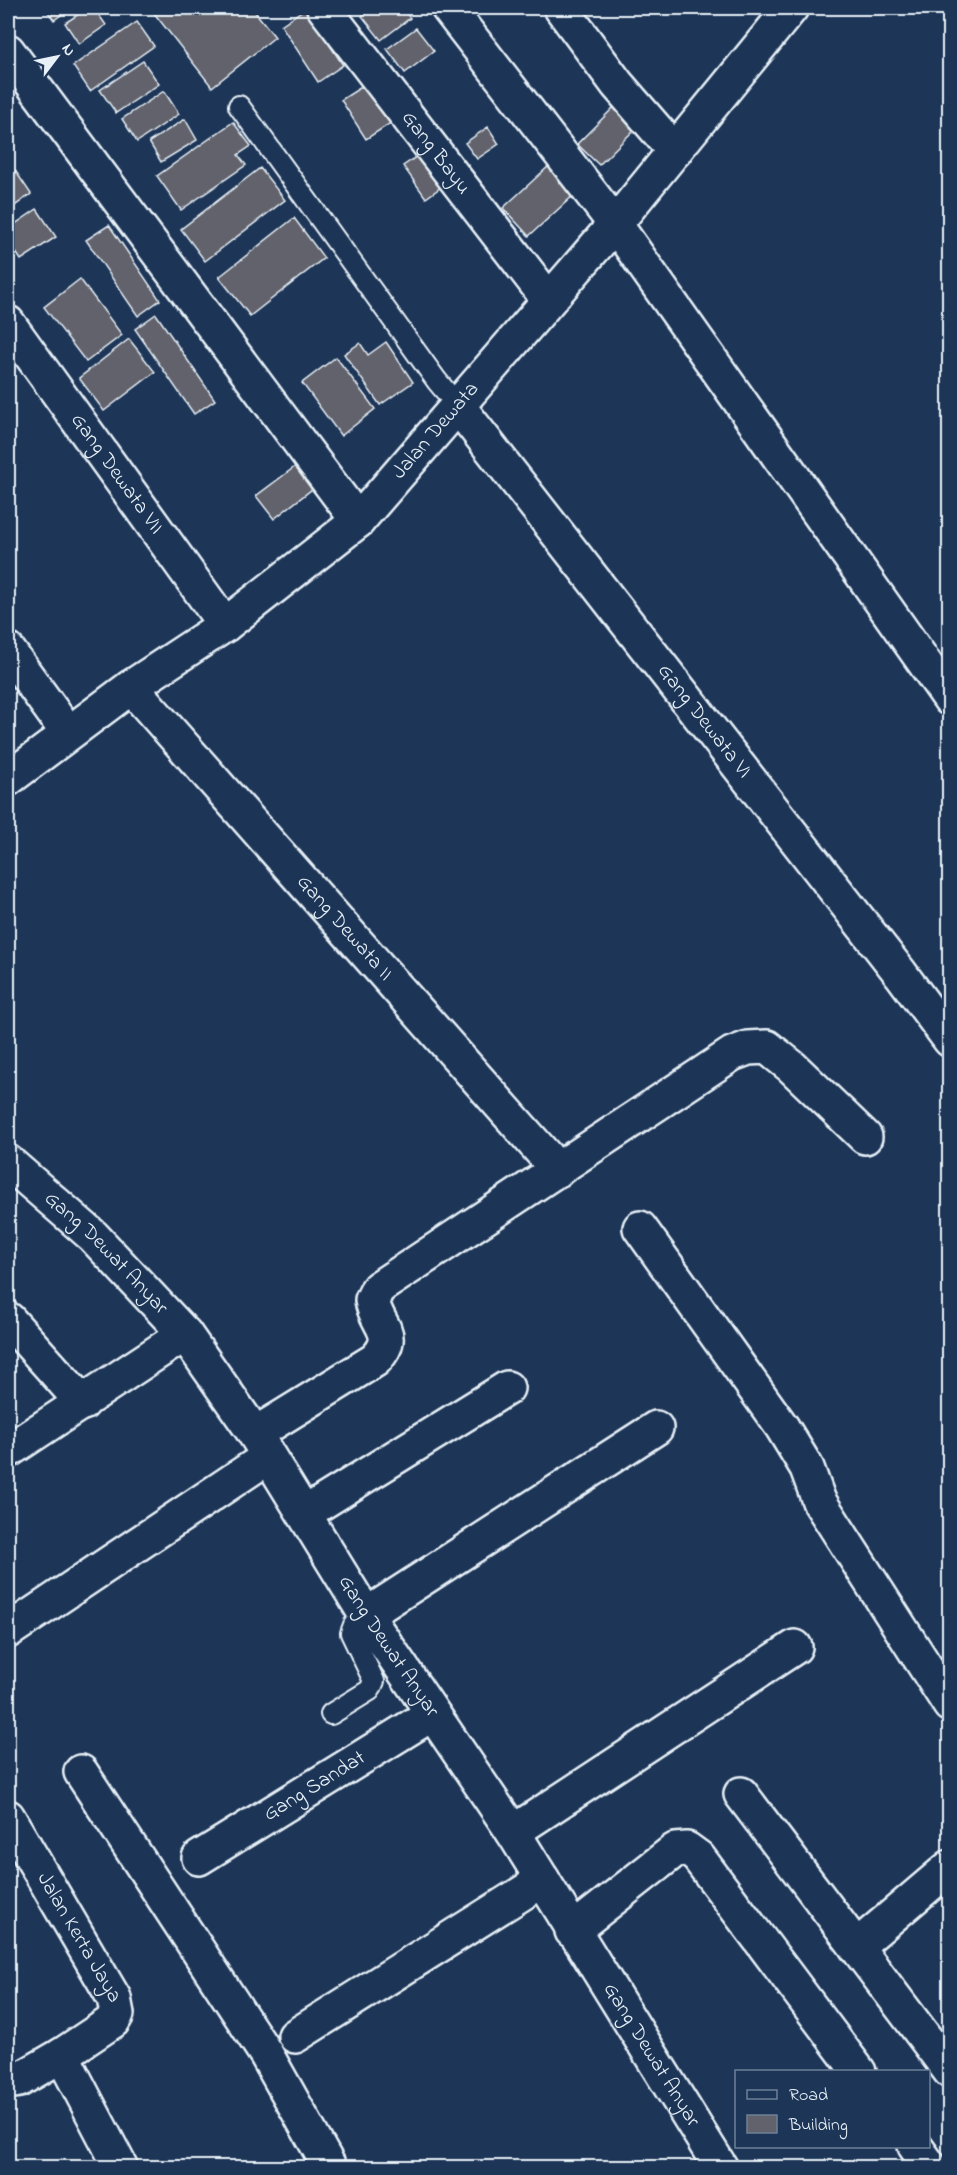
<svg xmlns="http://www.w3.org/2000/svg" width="957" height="2175" font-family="'Indie Flower',sans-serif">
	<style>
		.building { fill: #62626c; stroke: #e8f1f8; stroke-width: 1.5 }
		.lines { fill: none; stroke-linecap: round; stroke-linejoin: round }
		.service-casing { stroke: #e8f1f8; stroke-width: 24 }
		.minor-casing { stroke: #e8f1f8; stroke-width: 38 }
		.tertiary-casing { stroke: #e8f1f8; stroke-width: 38 }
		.path { stroke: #e8f1f8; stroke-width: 4; stroke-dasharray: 6 4.5; stroke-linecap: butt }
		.service { stroke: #1d3557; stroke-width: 20 }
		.minor { stroke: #1d3557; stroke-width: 33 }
		.tertiary { stroke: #1d3557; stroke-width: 33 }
		.labels { text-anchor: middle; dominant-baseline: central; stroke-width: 4.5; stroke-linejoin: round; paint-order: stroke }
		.street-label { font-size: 21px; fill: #e8f1f8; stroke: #1d3557 }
	</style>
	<rect width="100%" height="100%" fill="#1d3557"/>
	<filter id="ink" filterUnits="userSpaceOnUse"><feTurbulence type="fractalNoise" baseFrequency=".0167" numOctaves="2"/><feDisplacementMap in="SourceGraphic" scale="12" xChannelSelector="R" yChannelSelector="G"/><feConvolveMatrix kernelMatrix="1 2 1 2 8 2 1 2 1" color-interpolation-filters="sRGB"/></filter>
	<g filter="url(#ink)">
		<!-- building -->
		<path class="building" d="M45,8H71L54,20Z
			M88,8H94L106,25L79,44L65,23Z
			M150,8H252L275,37L212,87Z
			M306,8L314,22L340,33L327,41L343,65L318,82L281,25Z
			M373,8H402L410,18L381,40L362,16Z
			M137,22L154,46L90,91L73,66Z
			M416,28L434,51L405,73L387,49Z
			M143,61L159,84L116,113L100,90Z
			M372,80L397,119L366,139L341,100Z
			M164,91L179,114L137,142L122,119Z
			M622,99L643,121L599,165L577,144Z
			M185,119L197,140L161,162L149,142Z
			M233,122L251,146L238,155L246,165L181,210L157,176Z
			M488,127L499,144L477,159L465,143Z
			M425,151L448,182L426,198L403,166Z
			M8,160L31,194L9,210L8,208Z
			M550,165L576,193L529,236L503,208Z
			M260,168L285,200L205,261L181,229Z
			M37,209L56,237L21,260L8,240V229Z
			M294,218L324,258L250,316L219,277Z
			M109,225L160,300L138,316L86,240Z
			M80,279L122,335L86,362L44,307Z
			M156,314L215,400L194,414L135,329Z
			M129,339L155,372L104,411L79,378Z
			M386,342L413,382L380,405L344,354L360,343L368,355Z
			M336,357L375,409L341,436L302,383Z
			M304,460L321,482L274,519L256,496Z"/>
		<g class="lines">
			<defs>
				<path id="service" d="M239,106L437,381L458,406
					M331,1714L370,1690L374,1681L351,1633L354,1625L366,1615"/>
				<g id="minor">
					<path id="s1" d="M324,8L548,299"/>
					<path d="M448,8L615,224L950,699"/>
					<path d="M561,8L617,84L675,151"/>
					<path d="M8,51L358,521"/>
					<path id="s2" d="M8,323L225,625"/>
					<path id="s3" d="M458,406L901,974L950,1040"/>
					<path d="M8,650L68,733"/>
					<path id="s4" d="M131,687L558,1170"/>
					<path id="s5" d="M8,1162L93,1236L185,1334L255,1434L366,1615L513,1832L721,2168"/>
					<path d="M640,1228L782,1427L807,1468L819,1501L950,1705"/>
					<path d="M8,1319L83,1403"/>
					<path d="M255,1434L375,1360C400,1334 376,1326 372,1300L378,1288L732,1054L748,1048L767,1047L792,1067L865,1137"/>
					<path d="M8,1451L185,1334"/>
					<path d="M305,1513L507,1388"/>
					<path d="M366,1615L656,1428"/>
					<path d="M8,1631L268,1457"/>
					<path d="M81,1772L266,2054L330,2168"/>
					<path d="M741,1794L950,2071"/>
					<path id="s6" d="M8,1817L114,1998L117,2014L113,2021L62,2055L121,2168"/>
					<path d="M513,1832L795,1647"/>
					<path id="s7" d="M199,1858L432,1714"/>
					<path d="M572,1931L675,1850L687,1849L698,1857L859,2072"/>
					<path d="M856,1947L950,1867"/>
					<path d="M295,2036L543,1880"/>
					<path d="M8,2082L19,2080L62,2055"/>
					<path d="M915,2146L931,2168"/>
				</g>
				<g id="tertiary">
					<path id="s8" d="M8,779L131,687L225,625L358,521L615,224L791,8"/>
				</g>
			</defs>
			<!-- service casing -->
			<use href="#service" class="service-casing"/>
			<!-- minor casing -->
			<use href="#minor" class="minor-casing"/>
			<!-- tertiary casing -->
			<use href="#tertiary" class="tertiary-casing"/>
			<!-- path -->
			<path class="path" d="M270,2168L286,2160"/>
			<!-- service -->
			<use href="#service" class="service"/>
			<!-- minor -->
			<use href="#minor" class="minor"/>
			<!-- tertiary -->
			<use href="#tertiary" class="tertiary"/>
		</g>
	</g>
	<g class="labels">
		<!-- street labels -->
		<g class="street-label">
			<text stroke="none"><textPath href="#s1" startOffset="183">Gang Bayu</textPath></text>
			<text stroke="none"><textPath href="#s8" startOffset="554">Jalan Dewata</textPath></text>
			<text stroke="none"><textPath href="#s2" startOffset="186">Gang Dewata VII</textPath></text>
			<text stroke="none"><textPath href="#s3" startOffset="400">Gang Dewata VI</textPath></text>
			<text stroke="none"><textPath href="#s4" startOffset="322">Gang Dewata II</textPath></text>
			<text stroke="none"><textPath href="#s5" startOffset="134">Gang Dewat Anyar</textPath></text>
			<text stroke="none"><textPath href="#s5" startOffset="620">Gang Dewat Anyar</textPath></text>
			<text stroke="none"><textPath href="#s7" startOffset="136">Gang Sandat</textPath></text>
			<text stroke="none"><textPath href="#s6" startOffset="140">Jalan Kerta Jaya</textPath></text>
			<text stroke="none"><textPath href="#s5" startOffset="1106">Gang Dewat Anyar</textPath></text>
		</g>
	</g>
	<!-- margin -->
	<rect width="957" height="2175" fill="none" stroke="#1d3557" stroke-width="30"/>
	<rect x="15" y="15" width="927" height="2145" fill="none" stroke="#e8f1f8" stroke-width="2" filter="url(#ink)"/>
	<!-- legend -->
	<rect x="735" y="2070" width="195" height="78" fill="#1d3557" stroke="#6e8097" stroke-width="1.5"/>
	<rect x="747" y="2090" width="30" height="9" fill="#1d3557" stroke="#6e8097" stroke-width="1.5"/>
	<text x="789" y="2100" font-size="18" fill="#e8f1f8">Road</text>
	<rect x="747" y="2115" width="30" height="18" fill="#62626c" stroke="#6e8097" stroke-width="1.5"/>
	<text x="789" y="2130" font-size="18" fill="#e8f1f8">Building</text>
	<!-- north arrow -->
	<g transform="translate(57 57) rotate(58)" stroke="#1d3557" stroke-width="4.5" paint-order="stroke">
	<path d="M0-4.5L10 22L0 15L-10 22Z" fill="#e8f1f8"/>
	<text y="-9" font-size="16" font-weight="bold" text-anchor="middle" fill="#e8f1f8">N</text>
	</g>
</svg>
